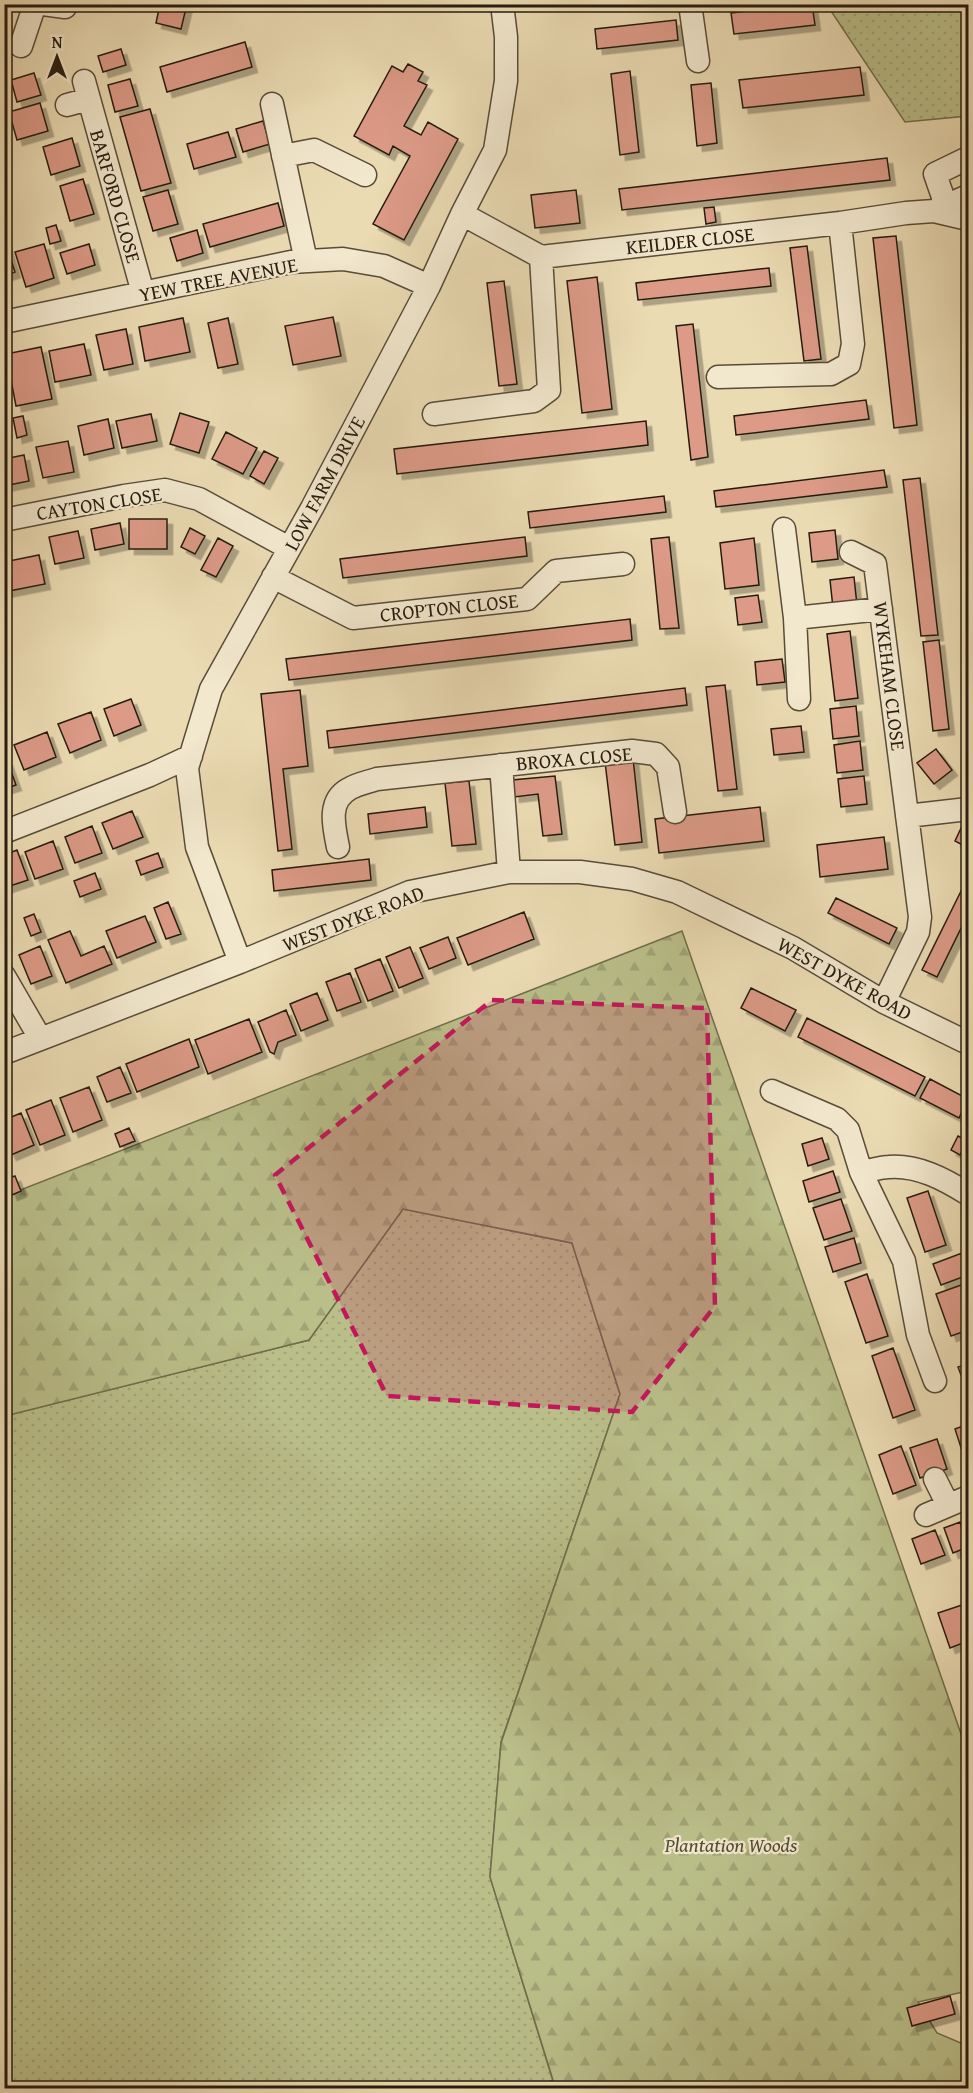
<svg xmlns="http://www.w3.org/2000/svg" width="973" height="2093" font-family="'Gentium Book Plus',serif">
	<style>
		.grass { fill: url(#grass-dots); stroke: #706e4d; stroke-width: 1.5 }
		.forest { fill: url(#forest-firs); stroke: #706e4d; stroke-width: 1.5 }
		.building { fill: #dc9a87; stroke: #271c10; stroke-width: 1.5; filter: url(#shadow) }
		.lines { fill: none; stroke-linecap: round; stroke-linejoin: round }
		.minor-casing { stroke: #584c39; stroke-width: 25 }
		.minor { stroke: #f2e8ce; stroke-width: 22 }
		.marked { fill: #c2185b; fill-opacity: 0.2; stroke: #c2185b; stroke-width: 4.5; stroke-dasharray: 12 8; stroke-linejoin: round }
		.labels { text-anchor: middle; dominant-baseline: central; stroke-width: 4.5; stroke-linejoin: round; paint-order: stroke }
		.street-label { font-size: 20px; fill: #271c10; stroke: #f2e8ce }
		.park-label { font-size: 20px; font-style: italic; fill: #534d35; stroke: #f2e8ce }
	</style>
	<defs>
		<pattern id="grass-dots" width="8" height="8" patternUnits="userSpaceOnUse" patternTransform="scale(1.5)"><rect width="8" height="8" fill="#babf8a"/><path d="M2 2h.1M6 6h.1" fill="none" stroke="#a0a476" stroke-width="1.8" stroke-linecap="round"/></pattern>
		<pattern id="forest-firs" width="22" height="20" patternUnits="userSpaceOnUse" patternTransform="scale(1.5)"><rect width="22" height="20" fill="#babf8a"/><path d="M5 1l3.5 6h-7zM16 11l3.5 6h-7z" fill="#a0a476"/></pattern>
		<filter id="shadow"><feDropShadow dx="5.5" dy="5.5" stdDeviation="0" flood-color="#0004"/></filter>
	</defs>
	<rect width="100%" height="100%" fill="#ebdbb3"/>
	<filter id="stains"><feTurbulence type="fractalNoise" baseFrequency=".00333" numOctaves="4"/><feColorMatrix values="0 0 0 0 .2 0 0 0 0 .09 0 0 0 0 .02 0 0 0 .5 -.17"/></filter>
	<radialGradient id="worn" r=".72"><stop offset=".6" stop-color="#630" stop-opacity="0"/><stop offset="1" stop-color="#630" stop-opacity=".3"/></radialGradient>
	<!-- grass -->
	<path class="grass" d="M827,5H968V116L905,122Z
		M403,1209L572,1243L620,1394L501,1742L490,1877L553,2081L535,2088H5L4,1416L309,1340Z"/>
	<!-- forest -->
	<path class="forest" d="M682,931L968,1754V1991L918,2002L937,2033L968,2046V2088H535L553,2080L490,1877L501,1743L620,1394L572,1243L403,1209L309,1340L5,1416V1196Z"/>
	<!-- building -->
	<path class="building" d="M160,4H187L181,29L156,23Z
		M812,4L815,25L734,34L731,13Z
		M676,20L678,40L597,49L595,29Z
		M245,42L252,67L167,92L160,67Z
		M121,49L126,65L103,72L98,56Z
		M408,64L423,72L418,81L427,85L404,126L421,135L428,122L458,139L404,240L373,224L410,156L393,146L389,155L354,136L392,66L403,72Z
		M860,67L864,95L743,108L739,80Z
		M630,71L639,152L620,155L611,74Z
		M34,73L41,95L17,102L11,80Z
		M130,79L138,106L115,112L108,85Z
		M711,83L717,143L697,146L691,85Z
		M40,103L48,131L17,140L9,112Z
		M150,109L171,183L141,191L120,117Z
		M263,121L270,144L243,152L236,129Z
		M228,132L236,157L194,169L187,144Z
		M72,138L80,166L51,175L43,147Z
		M887,158L890,180L622,210L619,189Z
		M83,179L94,214L70,221L60,186Z
		M168,190L178,224L153,231L143,197Z
		M576,190L580,223L535,228L531,195Z
		M278,203L284,226L210,247L203,224Z
		M714,207L716,222L706,224L704,208Z
		M56,225L61,241L50,244L46,228Z
		M197,230L203,253L177,261L170,238Z
		M896,236L917,425L894,428L873,238Z
		M6,244L15,272L4,276V245Z
		M44,244L54,278L26,287L15,252Z
		M89,244L95,265L67,274L60,253Z
		M807,246L821,359L804,361L790,248Z
		M769,268L771,286L638,300L636,283Z
		M597,277L612,409L582,413L567,281Z
		M504,281L517,384L499,386L487,283Z
		M333,317L341,356L293,365L285,326Z
		M183,318L190,352L145,361L139,327Z
		M228,318L238,364L218,368L208,323Z
		M693,324L708,457L691,460L676,326Z
		M126,329L133,364L104,370L96,335Z
		M84,344L91,375L55,382L49,351Z
		M41,347L52,399L16,406L6,354Z
		M866,400L869,419L736,435L734,416Z
		M180,413L209,422L199,453L170,444Z
		M151,414L157,441L122,448L116,421Z
		M23,416L27,435L17,438L13,418Z
		M108,419L114,448L84,455L78,426Z
		M646,421L648,445L397,474L394,449Z
		M226,432L257,448L243,474L212,459Z
		M68,441L74,472L43,478L36,447Z
		M264,451L278,458L264,484L250,476Z
		M24,455L29,481L4,486V459Z
		M884,470L887,487L716,507L714,491Z
		M920,478L938,635L921,636L903,480Z
		M664,496L666,512L530,528L528,512Z
		M129,519H167V549H129Z
		M120,523L124,544L95,550L91,529Z
		M190,528L205,536L195,554L181,547Z
		M835,530L838,559L812,562L809,533Z
		M78,531L84,558L55,564L49,537Z
		M525,537L527,556L343,578L340,559Z
		M669,537L679,628L660,629L651,539Z
		M218,538L233,546L216,577L201,570Z
		M754,538L759,585L725,589L720,543Z
		M39,555L45,584L4,592V562Z
		M854,577L857,605L833,608L830,580Z
		M758,595L762,622L738,625L735,598Z
		M630,619L632,640L289,680L286,659Z
		M850,631L858,698L835,701L827,634Z
		M939,640L949,729L933,731L923,642Z
		M782,659L785,682L757,685L755,662Z
		M725,685L737,789L718,791L706,687Z
		M685,688L687,705L329,748L327,731Z
		M300,690L308,766L283,769L292,849L278,851L261,694Z
		M131,699L141,725L114,736L104,709Z
		M856,706L859,736L833,739L830,709Z
		M91,712L101,740L70,753L58,724Z
		M801,726L804,752L774,755L771,729Z
		M47,732L56,757L24,770L14,745Z
		M860,741L863,770L837,773L834,745Z
		M936,749L952,770L934,784L917,763Z
		M633,758L642,842L615,845L605,762Z
		M7,760L16,785L4,789V761Z
		M555,776L562,834L543,836L538,794L514,797L512,780Z
		M864,776L867,804L841,807L838,779Z
		M469,781L476,844L452,846L445,783Z
		M425,807L427,827L370,834L368,814Z
		M760,807L764,841L659,853L655,819Z
		M132,811L143,837L113,849L102,823Z
		M92,826L102,853L75,863L65,837Z
		M962,826L968,830V848L955,841Z
		M884,837L888,869L820,877L817,845Z
		M53,841L63,869L35,879L25,852Z
		M17,850L28,880L4,888V855Z
		M158,853L163,867L141,875L136,861Z
		M369,859L371,880L274,891L272,870Z
		M95,873L101,889L80,897L74,881Z
		M968,877V914L937,977L922,970Z
		M836,898L897,928L889,944L828,913Z
		M168,902L181,934L166,939L154,908Z
		M524,912L534,939L468,965L457,938Z
		M34,914L41,932L31,936L24,918Z
		M145,916L156,942L117,958L106,931Z
		M70,931L81,956L104,946L112,964L66,983L48,940Z
		M448,937L456,958L429,969L420,948Z
		M40,946L52,976L31,984L19,955Z
		M410,947L423,978L399,988L386,957Z
		M380,959L393,991L368,1001L355,969Z
		M350,973L361,1002L337,1011L326,982Z
		M751,988L796,1010L785,1031L741,1008Z
		M317,993L328,1020L301,1031L290,1004Z
		M286,1010L296,1035L278,1042L274,1054L270,1052L258,1022Z
		M807,1018L925,1077L915,1096L798,1037Z
		M249,1019L262,1052L208,1074L195,1040Z
		M189,1039L199,1067L137,1092L126,1064Z
		M120,1067L131,1093L107,1102L97,1077Z
		M930,1079L968,1099L959,1118L920,1098Z
		M89,1087L102,1120L73,1132L60,1098Z
		M51,1100L65,1135L40,1145L26,1110Z
		M21,1113L34,1145L11,1155L4,1140V1120Z
		M129,1128L135,1141L120,1147L115,1134Z
		M958,1136L967,1141L960,1155L951,1150Z
		M822,1138L829,1159L808,1166L802,1144Z
		M833,1171L840,1192L809,1202L803,1181Z
		M15,1176L21,1191L12,1195L6,1179Z
		M928,1191L946,1245L925,1252L907,1198Z
		M841,1199L852,1231L824,1240L813,1208Z
		M854,1238L861,1263L833,1272L825,1247Z
		M962,1253L968,1275L941,1285L933,1264Z
		M867,1274L888,1336L866,1343L845,1282Z
		M964,1284L968,1297V1330L951,1336L936,1294Z
		M893,1348L915,1410L893,1418L872,1356Z
		M968,1364V1391H967L958,1367Z
		M968,1424V1459L965,1460L955,1429Z
		M937,1439L947,1469L920,1478L910,1448Z
		M901,1446L916,1485L893,1494L879,1455Z
		M960,1522L968,1547L953,1553L944,1528Z
		M935,1530L945,1555L921,1564L912,1539Z
		M965,1604L968,1613V1641L950,1648L938,1613Z
		M950,1996L955,2014L912,2026L907,2008Z
		M968,2008V2036L962,2010Z"/>
	<g class="lines">
		<defs>
			<path id="minor" d="M43,4L65,7
				M690,4L698,61
				M21,46L35,4
				M84,81L143,293
				M272,104L306,261
				M67,105L89,99
				M283,156L314,150L365,175
				M943,207V197L935,174L968,158
				M934,211L968,196
				M462,214L541,257L840,223L906,213L934,211L968,219
				M4,322L291,262L343,259L384,266L429,286
				M718,377L831,374L849,364L853,344L840,223
				M434,414L534,401L549,390L541,257
				M4,520L124,496L165,490L199,499L289,548
				M784,529L795,618
				M851,552L875,564L920,917L918,932L884,1002
				M273,577L353,618L527,599L556,571L623,564
				M799,699L795,618L881,609
				M501,765L509,872
				M907,816L968,809
				M4,832L150,775L191,756
				M338,847C334,827 327,801 349,789C357,784 368,782 377,779L632,751L656,754L668,767L675,812
				M240,962L197,847L187,768L211,689L312,508L429,286L462,214L495,150L506,81V37L502,4
				M4,976L40,1038
				M4,1053L240,962L410,892L509,872H580L632,879L677,892L793,948L884,1002L968,1043
				M772,1091L837,1119L848,1130L861,1172L904,1261L918,1335L935,1381
				M861,1172C870,1171 880,1167 889,1167C918,1165 944,1179 968,1194
				M935,1479L948,1505
				M926,1515L968,1497"/>
		</defs>
		<!-- minor casing -->
		<use href="#minor" class="minor-casing"/>
		<!-- minor -->
		<use href="#minor" class="minor"/>
	</g>
	<!-- marked area -->
	<path class="marked" d="M492,1000L707,1008L715,1306L632,1412L387,1396L275,1175Z"/>
	<g class="labels">
		<!-- street labels -->
		<g class="street-label">
			<text transform="translate(116 196) rotate(74)">BARFORD CLOSE</text>
			<text transform="translate(690 240) rotate(-6)">KEILDER CLOSE</text>
			<text transform="translate(218 279) rotate(-11)">YEW TREE AVENUE</text>
			<text transform="translate(324 483) rotate(-62)">LOW FARM DRIVE</text>
			<text transform="translate(99 503) rotate(-9)">CAYTON CLOSE</text>
			<text transform="translate(449 607) rotate(-6)">CROPTON CLOSE</text>
			<text transform="translate(890 676) rotate(83)">WYKEHAM CLOSE</text>
			<text transform="translate(574 758) rotate(-5)">BROXA CLOSE</text>
			<text transform="translate(353 918) rotate(-21)">WEST DYKE ROAD</text>
			<text transform="translate(845 978) rotate(29)">WEST DYKE ROAD</text>
		</g>
		<!-- park labels -->
		<g class="park-label">
			<text x="731" y="1844">Plantation Woods</text>
		</g>
	</g>
	<!-- margin -->
	<rect width="973" height="2093" fill="none" stroke="#ebdbb3" stroke-width="24"/>
	<rect x="6" y="6" width="961" height="2081" fill="none" stroke="#271c10" stroke-width="3"/>
	<rect x="12" y="12" width="949" height="2069" fill="none" stroke="#271c10" stroke-width="1.5"/>
	<!-- north arrow -->
	<g transform="translate(57 57)" stroke="#f2e8ce" stroke-width="4.5" paint-order="stroke">
	<path d="M0-4.5L10 22L0 15L-10 22Z" fill="#271c10"/>
	<text y="-9" font-size="16" font-weight="bold" text-anchor="middle" fill="#271c10">N</text>
	</g>
	<rect width="100%" height="100%" filter="url(#stains)"/>
	<rect width="100%" height="100%" fill="url(#worn)"/>
</svg>
